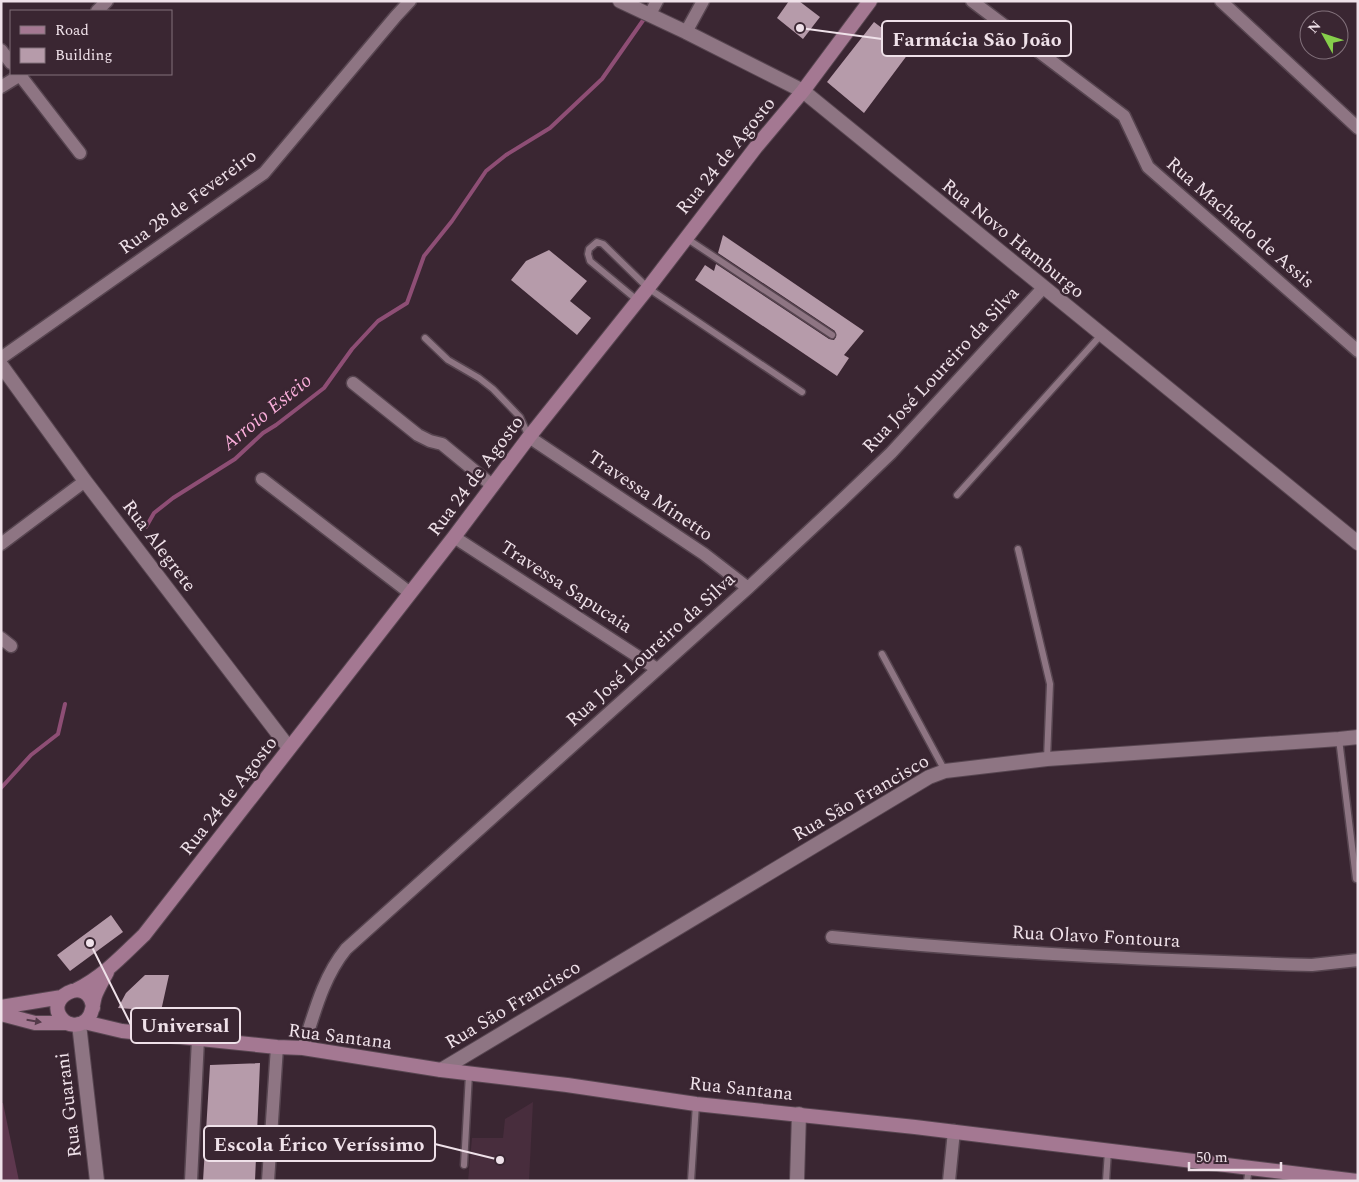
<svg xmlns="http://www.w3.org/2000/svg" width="1359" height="1182" font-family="Spectral,serif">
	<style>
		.built { fill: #482d3d }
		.green { fill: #5e374e }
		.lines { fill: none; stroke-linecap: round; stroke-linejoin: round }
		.stream { stroke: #8e4e75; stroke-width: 4 }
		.building { fill: #b69baa }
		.service-casing { stroke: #574550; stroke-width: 9 }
		.minor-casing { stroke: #574550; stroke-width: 15 }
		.tertiary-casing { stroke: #574550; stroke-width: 16 }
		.secondary-casing { stroke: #574550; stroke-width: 16 }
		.service { stroke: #8e7583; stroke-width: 6 }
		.minor { stroke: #8e7583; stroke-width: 12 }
		.tertiary { stroke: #8e7583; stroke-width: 14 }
		.secondary { stroke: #a47892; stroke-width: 14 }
		.oneway { fill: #543a4a }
		.labels { text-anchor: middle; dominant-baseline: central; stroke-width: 5; stroke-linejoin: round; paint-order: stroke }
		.street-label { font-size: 19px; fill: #efe1e9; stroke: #3a2632 }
		.water-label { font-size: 20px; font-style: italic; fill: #f9aeda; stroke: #3a2632 }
		.leader { fill: none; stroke: #efe1e9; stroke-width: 2 }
		.callout-dot { fill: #efe1e9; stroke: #3a2632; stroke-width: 2 }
		.callout { fill: #3a2632; stroke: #efe1e9; stroke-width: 2 }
		.callout-label { font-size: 20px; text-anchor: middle; font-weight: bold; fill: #efe1e9 }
	</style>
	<rect width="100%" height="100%" fill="#3a2632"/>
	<!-- built -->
	<path class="built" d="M533,1102L529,1181H468L472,1138H503L505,1119Z"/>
	<!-- green -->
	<path class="green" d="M1,1103H3L19,1181H1Z"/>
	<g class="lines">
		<!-- stream -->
		<path class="stream" d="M146,527L154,513L173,498L235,459L263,433L276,425L324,388L352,349L378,321L407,303L424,256L452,221L486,171L506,155L550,128L602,79L644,19
			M1,788L31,755L58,734L65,704"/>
	</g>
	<!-- building -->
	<path class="building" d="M789,1H799L820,17L803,39L777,18Z
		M874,22L911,50L864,113L827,82Z
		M723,235L864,331L844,355L849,358L837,376L695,280L705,265L714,271L716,264L829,339L834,340L836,337L835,331L718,253Z
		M549,250L587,281L570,301L591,318L577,335L511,280L526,261Z
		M111,915L123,932L70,971L57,955Z
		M145,975H169L161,1011L118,1008L126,993Z
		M260,1063L255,1181H203L210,1065Z"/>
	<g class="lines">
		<defs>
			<path id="service" d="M686,238L832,335
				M637,300L590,261L588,254L589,249L597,242L603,244L648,288L802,392
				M425,338L448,360L479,378L493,389L520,417L529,437
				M957,495L1101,335
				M1018,549L1050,684L1047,759
				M882,654L945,771
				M1339,739L1356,879
				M464,1165L469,1074
				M691,1181L696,1104
				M1106,1181L1108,1151
				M1247,1181L1249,1168"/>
			<path id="minor" d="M972,1L1124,116L1148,167L1358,351
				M1221,1L1358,128
				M97,11L107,1
				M650,14L657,1
				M686,32L703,1
				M1,50L11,63
				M19,74L80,153
				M1,87L22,74
				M1,358L264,173L396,16L410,1
				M353,383L418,435L430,441L442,444L493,486
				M529,437L704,554L748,588
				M262,479L410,593
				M454,537L657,669
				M1,544L85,481
				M1,638L11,646
				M832,937C992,953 1152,960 1312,965L1358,960
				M303,1048C314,1014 323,977 346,949L748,588L841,501L891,453L1043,288
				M191,1181L198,1039
				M268,1181L277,1047
				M949,1181L954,1131"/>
			<path id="tertiary" d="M620,1L686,32L803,91L1358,543
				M1,365L85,481L289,748
				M79,1024L97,1181
				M441,1070L929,777L945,771L1047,759L1339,739L1358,737
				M797,1181L799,1114"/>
			<path id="secondary" d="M76,990C103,977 123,955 144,935L454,537L529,437L648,288L756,147L803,91L870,1
				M1,1007L62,997
				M93,1008C89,972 40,999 64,1021C69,1025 77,1026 82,1023C93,1018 92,1006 95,996C98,988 103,980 107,972
				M1,1014L35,1023H67
				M84,1022L122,1031L277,1047L303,1048L441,1070L567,1085L696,1104L915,1127L1357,1181"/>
		</defs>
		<!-- service casing -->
		<use href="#service" class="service-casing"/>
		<!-- minor casing -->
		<use href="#minor" class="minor-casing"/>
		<!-- tertiary casing -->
		<use href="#tertiary" class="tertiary-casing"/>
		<!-- secondary casing -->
		<use href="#secondary" class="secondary-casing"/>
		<!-- service -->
		<use href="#service" class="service"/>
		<!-- minor -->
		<use href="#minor" class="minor"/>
		<!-- tertiary -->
		<use href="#tertiary" class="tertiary"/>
		<!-- secondary -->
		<use href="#secondary" class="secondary"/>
	</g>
	<!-- one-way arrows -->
	<defs><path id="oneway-solid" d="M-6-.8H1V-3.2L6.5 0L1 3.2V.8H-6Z" transform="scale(1.25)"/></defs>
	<use class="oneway" href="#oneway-solid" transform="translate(34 1021) rotate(9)"/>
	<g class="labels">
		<!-- street labels -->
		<g class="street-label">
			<text transform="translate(726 156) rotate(-51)">Rua 24 de Agosto</text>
			<text transform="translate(188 202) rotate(-36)">Rua 28 de Fevereiro</text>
			<text transform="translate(1240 223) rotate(41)">Rua Machado de Assis</text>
			<text transform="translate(1013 239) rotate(39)">Rua Novo Hamburgo</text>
			<text transform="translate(941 370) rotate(-47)">Rua José Loureiro da Silva</text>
			<text transform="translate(476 476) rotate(-53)">Rua 24 de Agosto</text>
			<text transform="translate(650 496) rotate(34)">Travessa Minetto</text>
			<text transform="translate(159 546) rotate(53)">Rua Alegrete</text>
			<text transform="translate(566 587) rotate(33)">Travessa Sapucaia</text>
			<text transform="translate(651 650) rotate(-42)">Rua José Loureiro da Silva</text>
			<text transform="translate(229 796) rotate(-52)">Rua 24 de Agosto</text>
			<text transform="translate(861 798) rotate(-30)">Rua São Francisco</text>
			<text transform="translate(1096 937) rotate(3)">Rua Olavo Fontoura</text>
			<text transform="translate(513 1005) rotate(-31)">Rua São Francisco</text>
			<text transform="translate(340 1037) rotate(7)">Rua Santana</text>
			<text transform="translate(741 1089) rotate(6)">Rua Santana</text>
			<text transform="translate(69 1105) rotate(-97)">Rua Guarani</text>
		</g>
		<!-- water labels -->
		<g class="water-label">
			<text transform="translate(267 412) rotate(-39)">Arroio Esteio</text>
		</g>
	</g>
	<!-- callouts -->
	<path class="leader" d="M800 28L882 39M90 943L131 1025M500 1160L435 1144"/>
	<g class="callout-dot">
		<circle cx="800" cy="28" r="5"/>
		<circle cx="90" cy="943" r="5"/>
		<circle cx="500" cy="1160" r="5"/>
	</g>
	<g class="callout">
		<rect x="882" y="21" width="189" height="35" rx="5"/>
		<rect x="131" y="1008" width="109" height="35" rx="5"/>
		<rect x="204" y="1126" width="231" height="35" rx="5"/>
	</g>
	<g class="callout-label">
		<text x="977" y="46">Farmácia São João</text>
		<text x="185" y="1032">Universal</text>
		<text x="319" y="1151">Escola Érico Veríssimo</text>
	</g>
	<!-- border -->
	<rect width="1359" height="1182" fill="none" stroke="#efe1e9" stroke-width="5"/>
	<!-- legend -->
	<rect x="10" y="10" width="162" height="65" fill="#3a2632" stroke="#82717b"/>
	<rect x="20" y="26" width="25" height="8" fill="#a47892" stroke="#82717b"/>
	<text x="55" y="35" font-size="15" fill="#efe1e9">Road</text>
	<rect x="20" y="48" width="25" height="15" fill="#b69baa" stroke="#82717b"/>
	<text x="55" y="60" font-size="15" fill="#efe1e9">Building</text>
	<!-- north arrow -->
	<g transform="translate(1324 35) rotate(310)"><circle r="24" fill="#3a2632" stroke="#82717b"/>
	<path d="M0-4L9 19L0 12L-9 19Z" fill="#86cf4b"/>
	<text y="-8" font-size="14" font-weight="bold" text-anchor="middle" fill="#efe1e9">N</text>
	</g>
	<!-- scale -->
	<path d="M1189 1162v8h92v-8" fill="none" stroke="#efe1e9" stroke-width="2.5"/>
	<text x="1196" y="1162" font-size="15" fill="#efe1e9" stroke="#3a2632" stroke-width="4" paint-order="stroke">50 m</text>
</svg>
